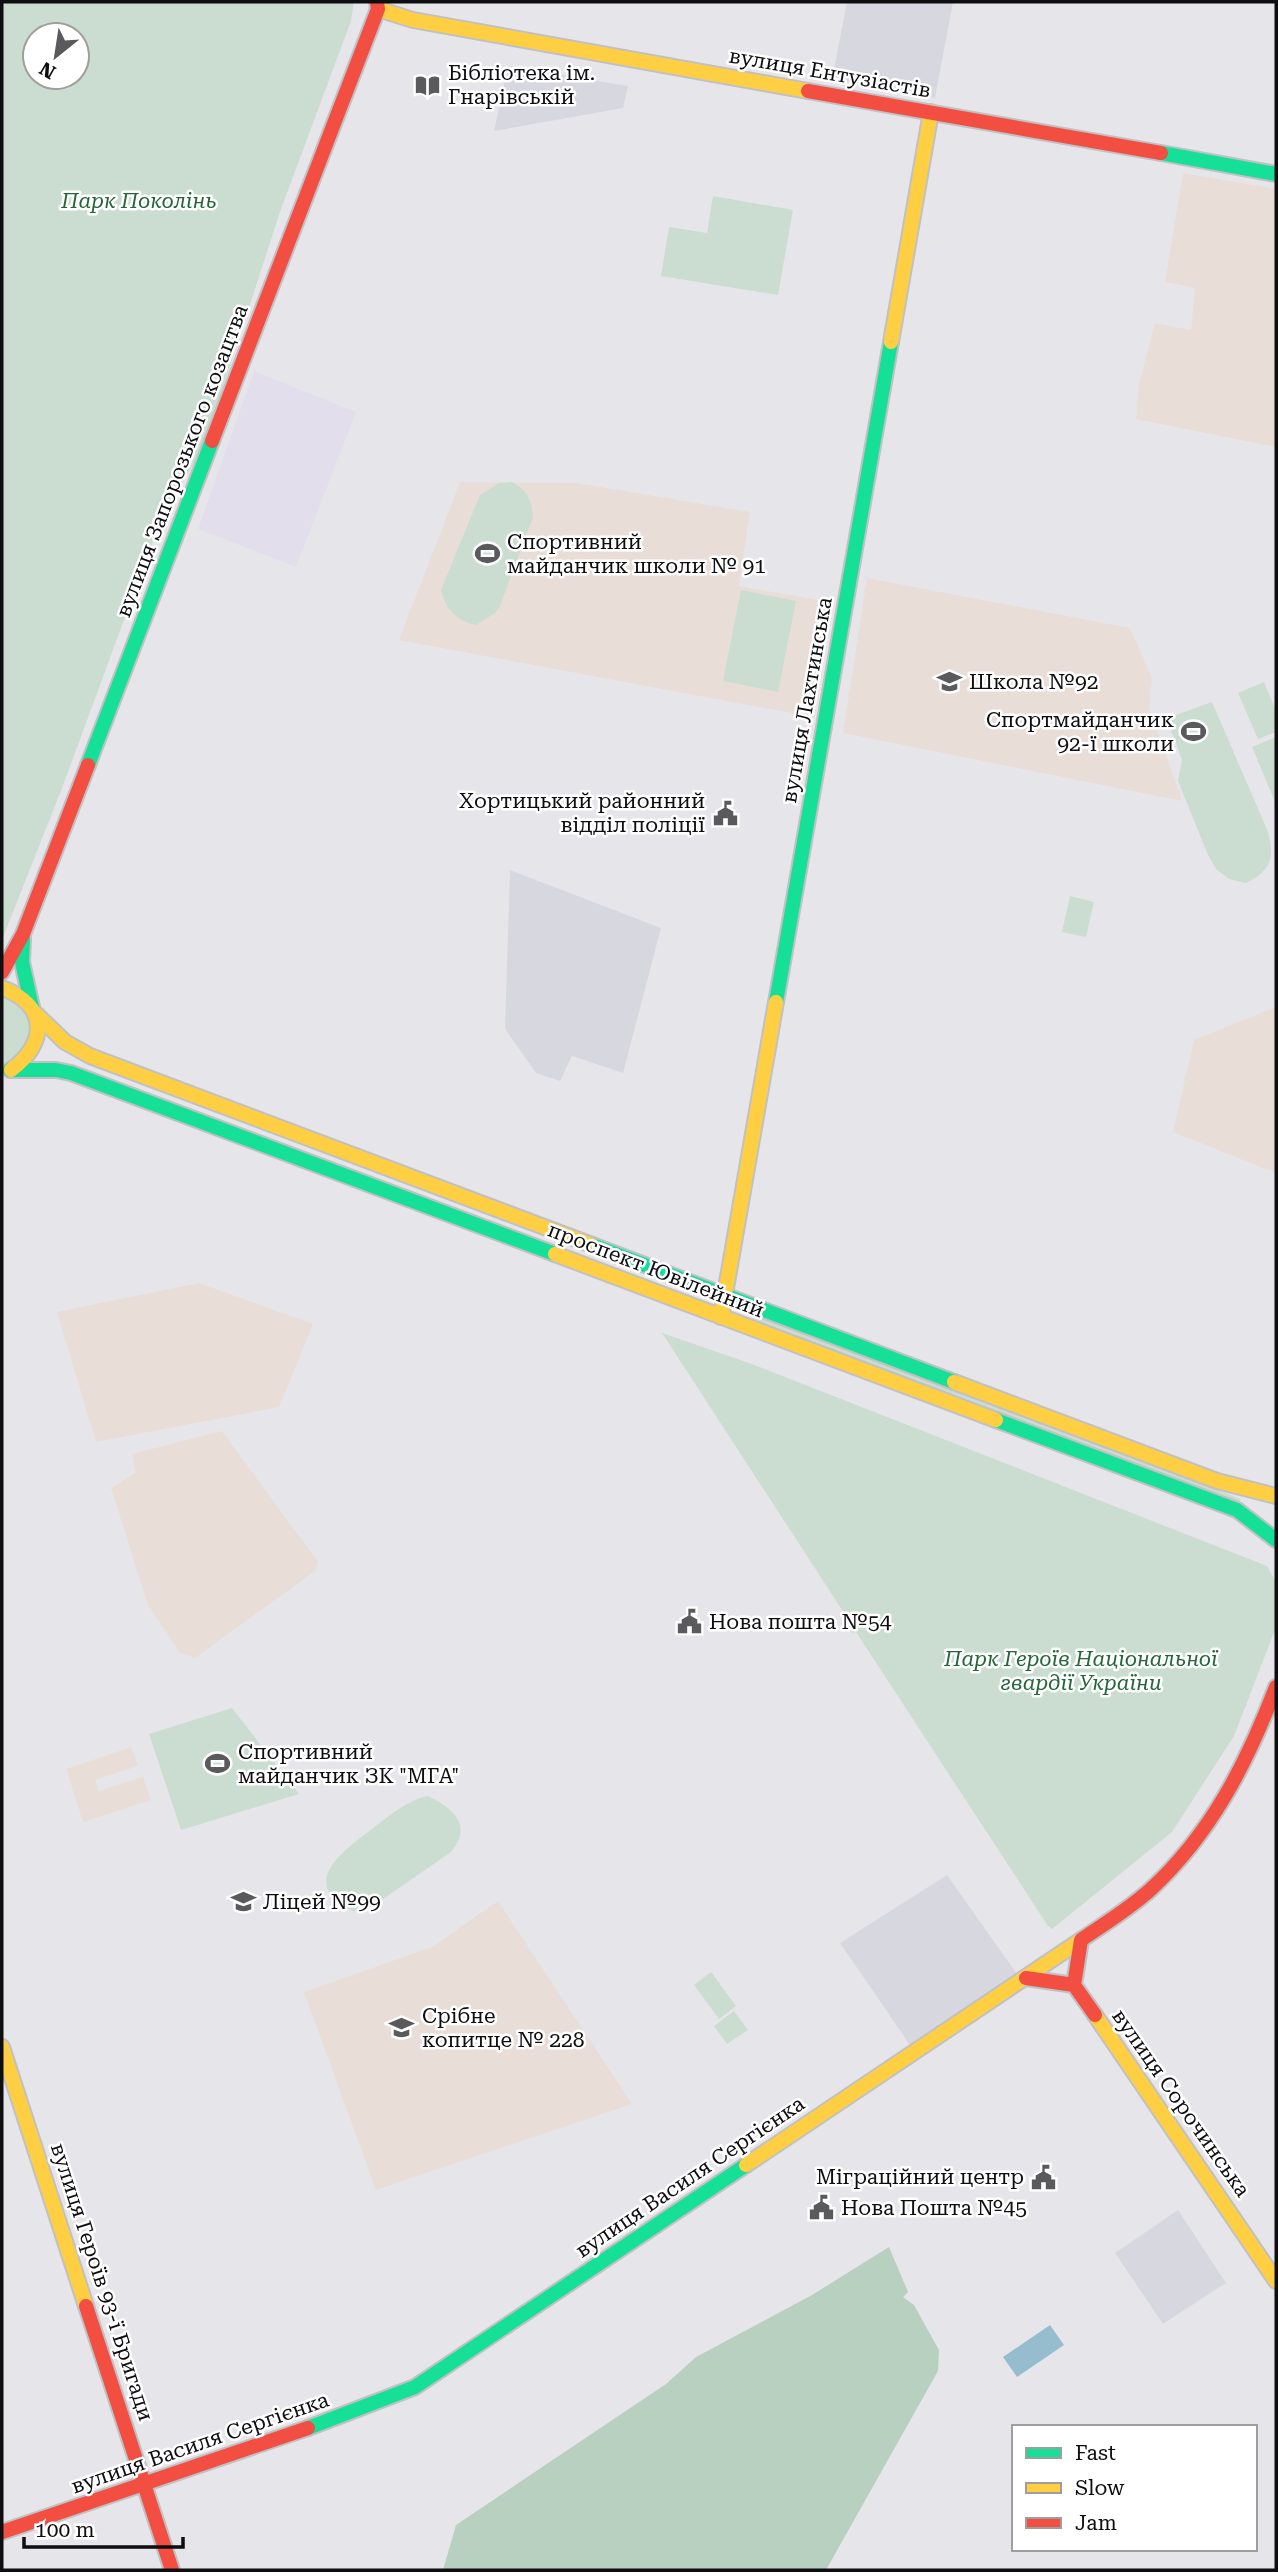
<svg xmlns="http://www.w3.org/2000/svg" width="1278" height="2572" font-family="'Roboto Serif',serif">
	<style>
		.built { fill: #d7d7df }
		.education { fill: #e8ded7 }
		.medical { fill: #e2deec }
		.green { fill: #caddd0; fill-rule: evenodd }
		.forest { fill: #b8d0bf }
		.water { fill: #96bdce }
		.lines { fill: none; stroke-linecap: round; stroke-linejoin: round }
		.fast-casing { stroke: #c1c1c4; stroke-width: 18 }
		.slow-casing { stroke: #c1c1c4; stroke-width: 18 }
		.jam-casing { stroke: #c1c1c4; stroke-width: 18 }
		.fast { stroke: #16e098; stroke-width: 14 }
		.slow { stroke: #ffcf43; stroke-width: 14 }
		.jam { stroke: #f24e42; stroke-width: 14 }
		.labels { text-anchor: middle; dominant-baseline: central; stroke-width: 5; stroke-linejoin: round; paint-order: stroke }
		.poi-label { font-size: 21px; fill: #0e0d10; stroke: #fff; text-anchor: start }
		.street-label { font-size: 21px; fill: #0e0d10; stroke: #fff }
		.park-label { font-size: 21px; font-style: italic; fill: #26663a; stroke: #fff }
	</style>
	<rect width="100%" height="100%" fill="#e6e6ea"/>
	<!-- built -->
	<path class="built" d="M847,2H953L935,98L832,79Z
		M508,66L628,86L623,108L494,131Z
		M510,870L661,928L623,1073L572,1056L560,1081L536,1073L505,1029Z
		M947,1875L1017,1974L910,2045L840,1943Z
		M1178,2210L1226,2283L1163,2324L1115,2253Z"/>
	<!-- education -->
	<path class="education" d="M1183,173L1276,189V447L1136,419L1139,384L1155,323L1191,330L1195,288L1165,282Z
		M460,482L577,483L750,512L739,586L834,603L813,717L399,640Z
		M867,578L1130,628L1152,678L1149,708L1182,801L843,733Z
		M1276,1007V1173L1173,1132L1194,1040Z
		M199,1283L313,1324L279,1407L96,1442L57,1312Z
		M222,1431L318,1562L315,1571L195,1658L180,1653L148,1605L111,1488L135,1473L132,1454Z
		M131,1747L138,1766L95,1780L99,1791L143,1777L151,1800L83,1822L66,1769Z
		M498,1901L632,2104L376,2190L304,1992L432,1947Z"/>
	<!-- medical -->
	<path class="medical" d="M254,371L356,412L296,567L198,529Z"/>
	<!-- green -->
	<path class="green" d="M2,2H354L351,21L281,209L202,452L165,509L62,788L2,940ZM35,35H77V77H35Z
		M713,196L793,210L778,295L661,276L669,227L707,233Z
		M512,482C528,491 531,499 533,517L500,606L495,613L476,625C456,620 446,610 441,590L480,495L499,483Z
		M741,590L796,601L778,692L723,681Z
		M1264,682L1276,711V732L1258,739L1238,693Z
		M1212,702L1268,832C1275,859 1271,870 1246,883L1229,879L1216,869L1208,855L1178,781L1182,760L1168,722L1176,715Z
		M1276,737V804L1252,747Z
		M1070,896L1094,902L1086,937L1062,932Z
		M2,992L13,996L30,1015L32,1039L9,1066L2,1067Z
		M753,1314L1241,1499L1240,1502L752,1320Z
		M662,1333L752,1364L1267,1566L1276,1582V1627L1234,1736L1172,1832L1052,1929L1048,1926L856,1632L852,1633L843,1618L846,1616Z
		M232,1708L299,1794L181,1830L149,1734Z
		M428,1796C454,1809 473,1825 451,1852L370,1908L353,1911C296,1884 343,1851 372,1829C389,1816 407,1800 428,1796Z
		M711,1972L736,2006L719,2019L694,1985Z
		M734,2011L748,2030L727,2044L714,2026Z"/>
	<!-- forest -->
	<path class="forest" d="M889,2247L908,2292L903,2297L914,2305L939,2350L938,2371L826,2570H443L456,2525L666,2384L696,2357L812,2295Z"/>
	<!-- water -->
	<path class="water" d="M1050,2325L1064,2345L1017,2377L1003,2357Z"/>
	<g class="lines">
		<defs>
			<path id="fast" d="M1161,153L1276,174
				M88,765L212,441
				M23,939L22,962L32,1007
				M776,1002L891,342
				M10,1070H56L71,1073L555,1254
				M592,1245L954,1382
				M996,1420L1237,1510L1276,1540
				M308,2428L415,2387L746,2165"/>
			<path id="slow" d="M378,9L413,20L808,91
				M891,342L931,112
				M2,988C48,1005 48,1043 11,1070
				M36,1014L65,1042L90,1056L592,1245
				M555,1254L996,1420
				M721,1317L776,1002
				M954,1382L1217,1481L1276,1496
				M1095,2015L1276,2281
				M2,2047L86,2306
				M746,2165L1081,1940"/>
			<path id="jam" d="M808,91L1161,153
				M212,441L378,9L377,2
				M2,972L23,934L88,765
				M1026,1978L1074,1985
				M1095,2015L1074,1985L1081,1940C1104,1924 1129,1909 1150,1890C1211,1834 1247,1763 1276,1687
				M86,2306L172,2570
				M2,2532L308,2428"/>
		</defs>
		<!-- fast casing -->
		<use href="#fast" class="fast-casing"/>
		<!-- slow casing -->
		<use href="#slow" class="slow-casing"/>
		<!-- jam casing -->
		<use href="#jam" class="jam-casing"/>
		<!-- fast -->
		<use href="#fast" class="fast"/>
		<!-- slow -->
		<use href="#slow" class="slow"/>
		<!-- jam -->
		<use href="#jam" class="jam"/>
	</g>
	<!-- icons -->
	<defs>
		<symbol id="library-bare" viewBox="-9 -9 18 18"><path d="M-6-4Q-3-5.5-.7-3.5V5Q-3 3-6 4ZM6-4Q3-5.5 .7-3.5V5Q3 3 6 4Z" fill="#5a595c" stroke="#fff" stroke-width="2.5" paint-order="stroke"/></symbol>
		<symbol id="stadium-bare" viewBox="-9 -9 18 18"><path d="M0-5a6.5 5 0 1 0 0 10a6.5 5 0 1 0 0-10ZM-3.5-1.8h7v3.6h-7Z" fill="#5a595c" stroke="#fff" stroke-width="2.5" paint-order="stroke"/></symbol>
		<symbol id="school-bare" viewBox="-9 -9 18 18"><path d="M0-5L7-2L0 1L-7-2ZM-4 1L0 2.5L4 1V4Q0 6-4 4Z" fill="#5a595c" stroke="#fff" stroke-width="2.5" paint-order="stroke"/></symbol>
		<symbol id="civic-bare" viewBox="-9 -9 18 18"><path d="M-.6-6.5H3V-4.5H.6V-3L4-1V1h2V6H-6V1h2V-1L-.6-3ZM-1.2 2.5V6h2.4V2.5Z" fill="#5a595c" stroke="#fff" stroke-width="2.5" paint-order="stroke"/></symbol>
	</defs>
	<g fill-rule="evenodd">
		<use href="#library-bare" x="410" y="68" width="35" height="35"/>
		<use href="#stadium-bare" x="470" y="536" width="35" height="35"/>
		<use href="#school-bare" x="932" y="664" width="35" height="35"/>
		<use href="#stadium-bare" x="1176" y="714" width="35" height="35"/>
		<use href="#civic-bare" x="708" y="796" width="35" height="35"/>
		<use href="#civic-bare" x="672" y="1604" width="35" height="35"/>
		<use href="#stadium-bare" x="200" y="1746" width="35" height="35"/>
		<use href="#school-bare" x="226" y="1884" width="35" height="35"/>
		<use href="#school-bare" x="384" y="2010" width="35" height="35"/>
		<use href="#civic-bare" x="1026" y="2160" width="35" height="35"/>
		<use href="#civic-bare" x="804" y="2190" width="35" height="35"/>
	</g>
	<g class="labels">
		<!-- poi labels -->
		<g class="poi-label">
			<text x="448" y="73">Бібліотека ім.<tspan x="448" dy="24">Гнарівській</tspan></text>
			<text x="507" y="542">Спортивний<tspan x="507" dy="24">майданчик школи № 91</tspan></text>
			<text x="969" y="682">Школа №92</text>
			<text x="1174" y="720" text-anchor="end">Спортмайданчик<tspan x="1174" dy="24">92-ї школи</tspan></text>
			<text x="705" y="801" text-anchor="end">Хортицький районний<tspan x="705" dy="24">відділ поліції</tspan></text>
			<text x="709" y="1622">Нова пошта №54</text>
			<text x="238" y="1752">Спортивний<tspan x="238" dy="24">майданчик ЗК "МГА"</tspan></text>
			<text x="263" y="1902">Ліцей №99</text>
			<text x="422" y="2016">Срібне<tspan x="422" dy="24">копитце № 228</tspan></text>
			<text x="1024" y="2177" text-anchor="end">Міграційний центр</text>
			<text x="841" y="2208">Нова Пошта №45</text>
		</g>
		<!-- street labels -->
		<g class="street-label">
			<text transform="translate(830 73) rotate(10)">вулиця Ентузіастів</text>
			<text transform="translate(182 461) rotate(-69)">вулиця Запорозького козацтва</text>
			<text transform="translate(807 700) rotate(-80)">вулиця Лахтинська</text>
			<text transform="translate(656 1270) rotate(21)">проспект Ювілейний</text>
			<text transform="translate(1181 2103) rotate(55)">вулиця Сорочинська</text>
			<text transform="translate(690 2177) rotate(-34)">вулиця Василя Сергієнка</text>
			<text transform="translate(102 2282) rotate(72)">вулиця Героїв 93-ї Бригади</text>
			<text transform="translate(200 2443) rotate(-19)">вулиця Василя Сергієнка</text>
		</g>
		<!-- park labels -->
		<g class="park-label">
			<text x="139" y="201">Парк Поколінь</text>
			<text x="1081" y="1659">Парк Героїв Національної<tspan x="1081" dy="24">гвардії України</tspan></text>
		</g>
	</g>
	<!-- border -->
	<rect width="1278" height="2572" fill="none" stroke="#0e0d10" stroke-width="7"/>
	<!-- legend -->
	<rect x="1012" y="2425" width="245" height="126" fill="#ffffff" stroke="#9f9e9f" stroke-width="2"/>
	<rect x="1026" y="2448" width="35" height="10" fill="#16e098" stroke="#9f9e9f" stroke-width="2"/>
	<text x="1075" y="2460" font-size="21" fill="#0e0d10">Fast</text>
	<rect x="1026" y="2483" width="35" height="10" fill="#ffcf43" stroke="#9f9e9f" stroke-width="2"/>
	<text x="1075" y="2495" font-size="21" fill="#0e0d10">Slow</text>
	<rect x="1026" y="2518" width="35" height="10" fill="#f24e42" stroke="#9f9e9f" stroke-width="2"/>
	<text x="1075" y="2530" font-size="21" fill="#0e0d10">Jam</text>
	<!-- north arrow -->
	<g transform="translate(56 56) rotate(210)"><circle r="33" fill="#ffffff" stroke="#9f9e9f" stroke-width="2"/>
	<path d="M0-5L12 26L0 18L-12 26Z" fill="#5a595c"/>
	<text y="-10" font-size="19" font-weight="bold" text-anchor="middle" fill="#0e0d10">N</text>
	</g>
	<!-- scale -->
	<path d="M24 2537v10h159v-10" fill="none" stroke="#0e0d10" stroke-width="3.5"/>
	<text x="35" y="2537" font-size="21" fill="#0e0d10" stroke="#ffffff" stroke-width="5" paint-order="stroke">100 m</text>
</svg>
